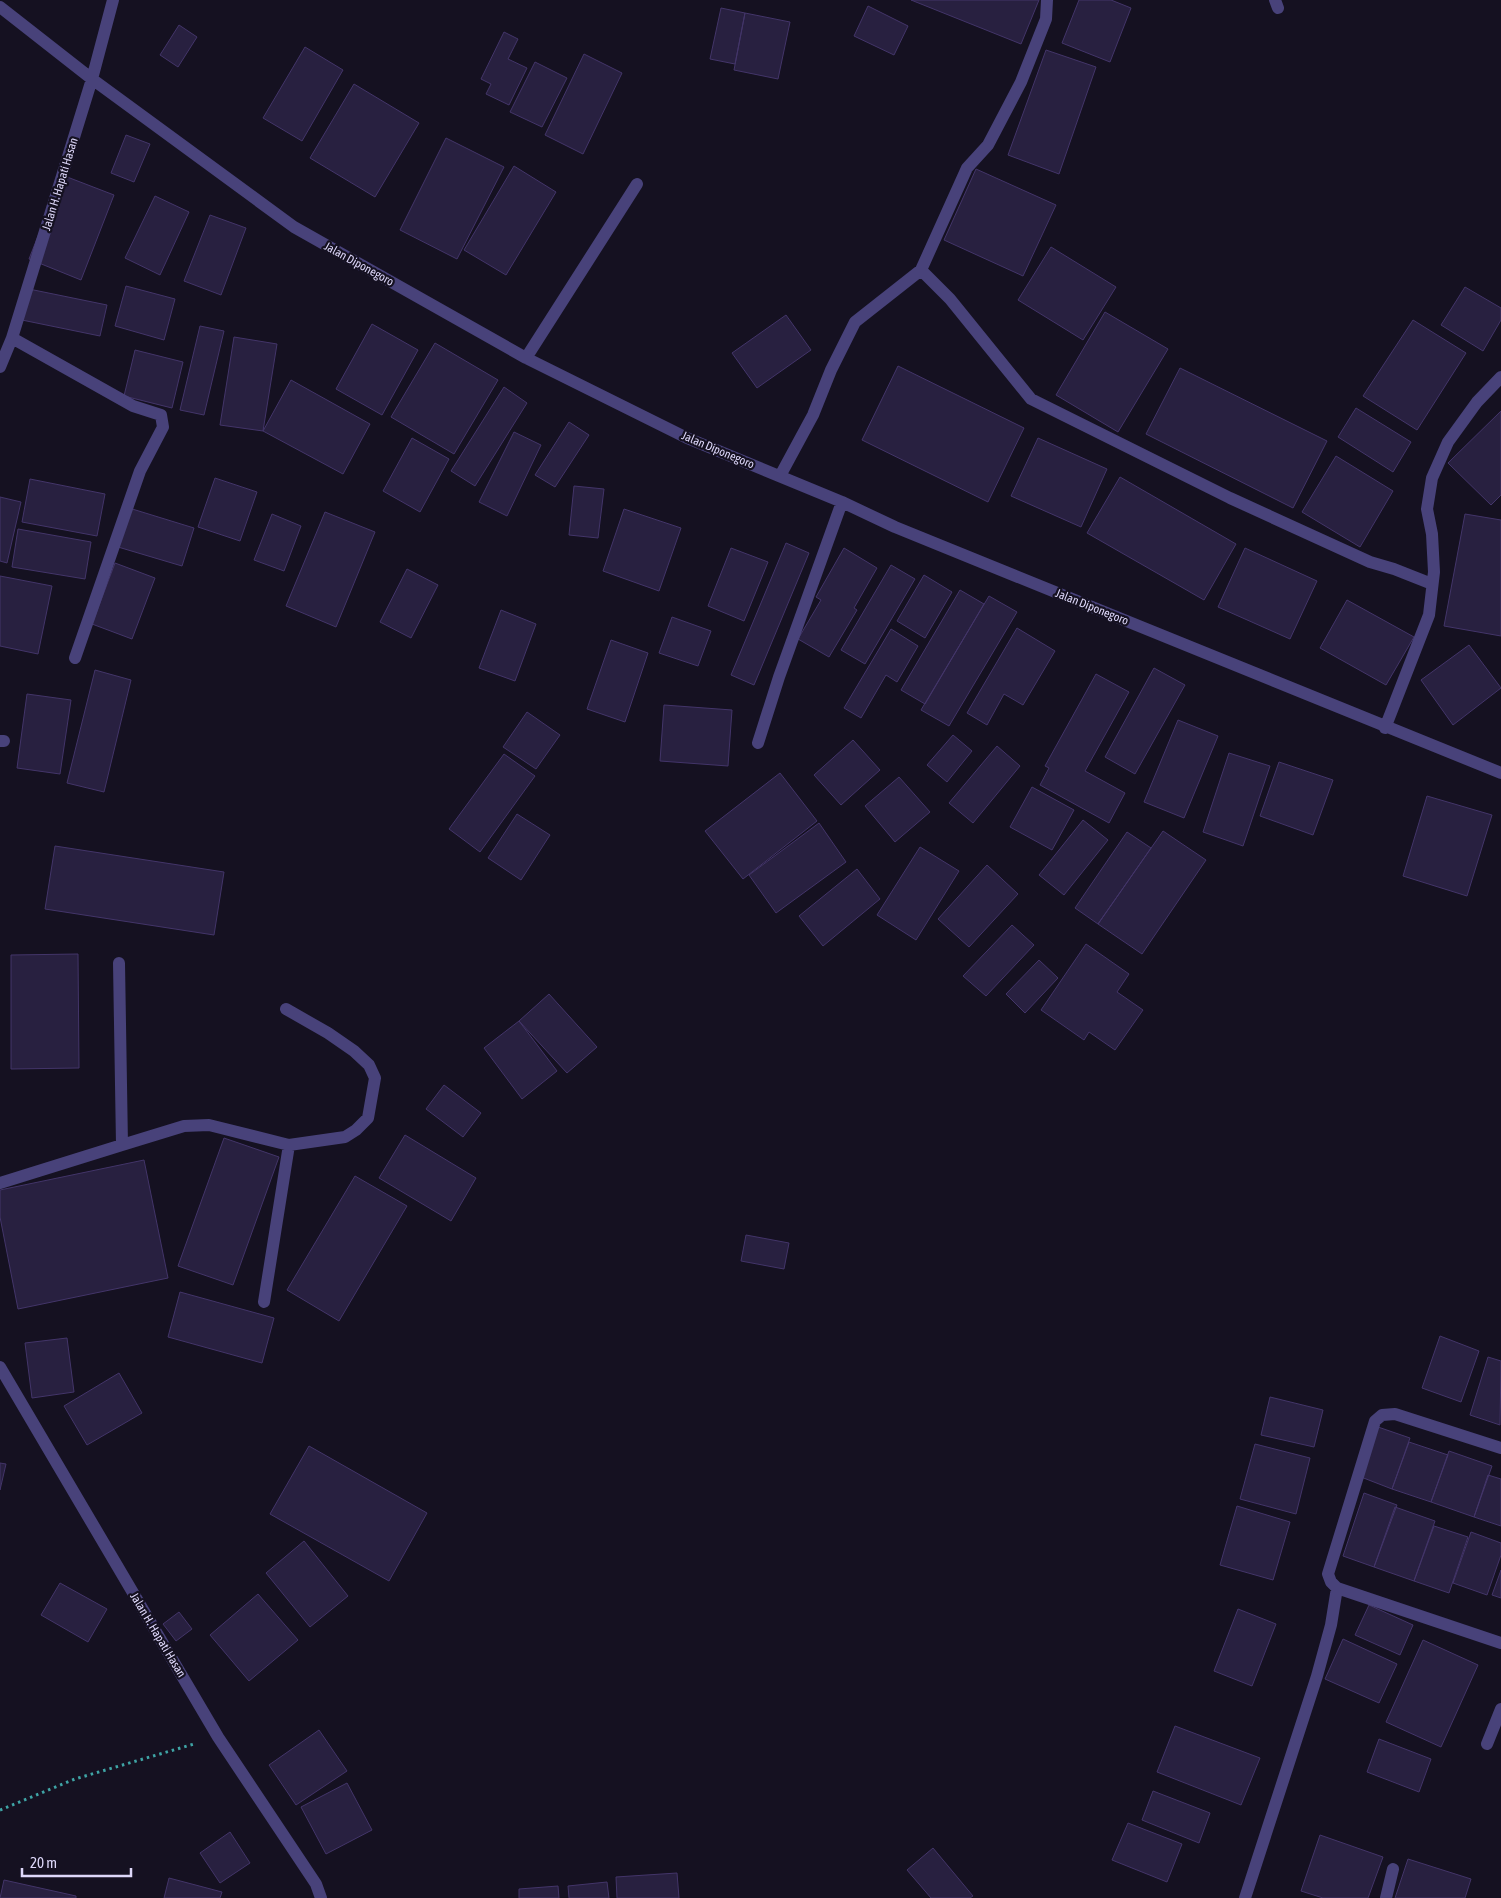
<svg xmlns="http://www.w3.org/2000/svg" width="1501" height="1898" font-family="'Asap Condensed',sans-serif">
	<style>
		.building { fill: #282040; stroke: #433569 }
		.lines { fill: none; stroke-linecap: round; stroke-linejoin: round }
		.path { stroke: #3fa4a5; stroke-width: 3; stroke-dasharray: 2.5 4; stroke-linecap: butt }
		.minor { stroke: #48427a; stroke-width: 12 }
		.labels { text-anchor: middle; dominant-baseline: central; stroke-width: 4.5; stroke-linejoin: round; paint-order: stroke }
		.street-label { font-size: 12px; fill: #ddd7f9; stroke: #151121 }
	</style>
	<rect width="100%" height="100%" fill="#151121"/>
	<!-- building -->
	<path class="building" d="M911,0H1039L1021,44Z
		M1079,0H1111L1131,8L1110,62L1062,43Z
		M868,6L908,26L894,55L854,36Z
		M721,8L745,13L735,64L710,59Z
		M745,13L790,22L778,79L734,70Z
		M179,25L197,37L178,67L160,55Z
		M504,32L518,39L508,59L527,68L509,105L486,94L491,84L481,79Z
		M305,47L343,70L302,141L263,118Z
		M1046,50L1096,67L1059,174L1008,155Z
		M584,54L622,73L583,154L545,135Z
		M535,62L567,78L542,127L510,112Z
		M354,84L419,123L375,197L310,158Z
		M126,135L150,144L134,182L111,173Z
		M446,138L504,167L457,259L400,230Z
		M514,166L556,192L506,275L464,250Z
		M976,169L1056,205L1023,276L944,240Z
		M62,175L114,195L81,280L29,259Z
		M155,196L189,212L160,275L125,258Z
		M210,215L246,228L221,295L184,281Z
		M1051,247L1116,287L1083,340L1018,300Z
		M126,286L175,299L164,340L115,326Z
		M1465,287L1501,308V320L1483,351L1441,325Z
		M24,288L107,305L100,336L17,319Z
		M1105,312L1168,349L1118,432L1056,395Z
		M786,315L811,350L757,388L732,353Z
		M1413,320L1466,353L1417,430L1363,396Z
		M372,324L418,350L382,415L336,389Z
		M200,326L224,331L204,415L180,410Z
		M234,337L277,344L263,431L220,425Z
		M435,343L498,380L454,454L391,417Z
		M135,350L183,362L172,408L124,396Z
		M898,366L1024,428L988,502L862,440Z
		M1180,368L1327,441L1293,508L1146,434Z
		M291,380L370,424L343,474L263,431Z
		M504,387L527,403L475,486L451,471Z
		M1356,408L1411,442L1393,472L1338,437Z
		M1501,411V495L1491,505L1448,463Z
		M569,422L589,435L555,487L535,475Z
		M514,432L541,445L507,516L479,502Z
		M412,438L449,459L420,512L383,491Z
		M1038,438L1107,469L1081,527L1011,496Z
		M1336,456L1393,491L1360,547L1302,512Z
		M1120,477L1236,544L1204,600L1087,533Z
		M215,478L257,492L240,541L198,527Z
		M30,479L105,494L97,536L22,522Z
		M574,486L604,489L598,538L569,535Z
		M0,497L21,502L7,563L0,561Z
		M129,508L194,528L182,566L118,547Z
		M624,509L681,528L659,591L603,571Z
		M325,512L375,532L336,627L286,606Z
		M272,514L301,526L284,571L254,560Z
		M1465,514L1501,520V636L1444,626Z
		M18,529L91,542L85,579L12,567Z
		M786,543L809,553L754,685L731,675Z
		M731,548L768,562L744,621L708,606Z
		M844,548L877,568L854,608L857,610L829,657L798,639L821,600L816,597Z
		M1245,548L1317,581L1290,639L1218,607Z
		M115,563L155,578L132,639L92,624Z
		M891,565L915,579L865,664L841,650Z
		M407,569L438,585L411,638L380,622Z
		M924,575L952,592L925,638L897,621Z
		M0,576L52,586L38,654L0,646Z
		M960,590L984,604L925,704L901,690Z
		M989,596L1017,612L949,726L921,710Z
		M1347,600L1414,637L1386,685L1320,648Z
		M501,610L536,624L515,681L479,668Z
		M672,617L711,631L698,666L659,653Z
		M1017,628L1055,651L1023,705L1004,694L987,725L967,713Z
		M891,629L918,646L897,682L886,675L861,718L844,708Z
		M611,640L648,653L625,722L587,709Z
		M1469,645L1501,688L1453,725L1421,680Z
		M1154,668L1185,685L1135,774L1105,757Z
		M95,670L131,680L104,792L67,783Z
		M1096,674L1129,692L1085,771L1125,793L1109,823L1040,785L1049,768L1045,766Z
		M27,694L71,700L60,774L17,768Z
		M664,705L732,710L728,766L660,761Z
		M527,712L560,735L536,769L503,747Z
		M1178,720L1218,736L1184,818L1144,802Z
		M953,735L972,751L947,782L927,765Z
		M853,740L880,770L841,805L814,775Z
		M997,746L1020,766L973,823L949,803Z
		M1229,753L1270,766L1243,846L1203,832Z
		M504,754L535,776L480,852L449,829Z
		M1279,762L1333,780L1313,835L1260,816Z
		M780,773L817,821L743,879L705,831Z
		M899,777L930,812L895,842L865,806Z
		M1032,787L1074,810L1052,850L1010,827Z
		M1427,796L1492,815L1467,896L1403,876Z
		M517,814L550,835L521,880L488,858Z
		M1083,820L1108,840L1064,895L1039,875Z
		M819,823L846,862L776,913L749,875Z
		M1163,831L1206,860L1142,954L1098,924Z
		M1127,832L1151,848L1098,924L1075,908Z
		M55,846L224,872L214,935L45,909Z
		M920,847L959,871L916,940L877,915Z
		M987,865L1018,894L969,947L938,919Z
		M857,869L880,899L823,946L799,916Z
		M1012,925L1034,945L986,996L963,976Z
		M1086,944L1129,974L1117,992L1143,1010L1115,1050L1089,1032L1084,1040L1041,1010Z
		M78,954L79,1068L11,1069V955Z
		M1039,960L1058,978L1025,1013L1006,994Z
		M549,994L597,1047L567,1073L519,1021Z
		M519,1021L557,1071L522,1099L484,1048Z
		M444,1085L481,1113L463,1137L426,1109Z
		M405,1135L476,1178L451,1221L379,1178Z
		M224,1138L279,1157L233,1285L178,1266Z
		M144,1160L168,1278L18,1309L0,1217V1190Z
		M355,1176L407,1206L339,1321L287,1290Z
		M746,1235L789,1243L784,1269L741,1261Z
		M180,1292L274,1318L262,1363L168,1337Z
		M1440,1336L1479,1351L1461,1402L1422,1388Z
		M67,1338L74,1392L32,1398L25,1343Z
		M1488,1357L1501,1361L1500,1425L1470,1415Z
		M119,1373L142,1413L87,1445L64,1406Z
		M1270,1397L1323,1410L1314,1447L1261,1435Z
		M1378,1427L1410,1438L1392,1489L1361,1477Z
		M1409,1442L1448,1455L1431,1502L1392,1489Z
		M1255,1444L1310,1458L1296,1514L1240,1499Z
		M309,1446L427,1513L389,1581L270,1514Z
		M1449,1451L1492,1466L1474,1517L1431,1502Z
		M0,1463L6,1464L0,1490Z
		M1488,1475L1501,1479V1526L1474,1517Z
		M1364,1493L1397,1505L1374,1567L1343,1556Z
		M1237,1506L1290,1522L1273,1580L1220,1565Z
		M1395,1507L1435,1521L1414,1581L1374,1567Z
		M1434,1526L1468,1537L1449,1593L1414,1581Z
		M1471,1532L1501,1543V1555L1487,1595L1453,1583Z
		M304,1541L348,1596L310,1627L266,1573Z
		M1501,1570V1598L1492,1595Z
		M60,1583L107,1609L88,1642L41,1615Z
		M258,1594L298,1640L249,1681L210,1635Z
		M1369,1605L1413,1625L1400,1655L1355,1635Z
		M1238,1609L1276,1624L1252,1686L1214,1671Z
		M179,1612L192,1629L176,1641L163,1624Z
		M1343,1639L1397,1664L1379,1703L1325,1679Z
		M1423,1640L1478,1665L1441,1747L1386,1722Z
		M1175,1726L1260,1758L1241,1805L1157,1772Z
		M319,1730L347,1771L296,1805L269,1765Z
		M1379,1739L1431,1759L1419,1792L1367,1772Z
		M347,1783L372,1830L326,1854L301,1807Z
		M1153,1791L1210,1813L1199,1843L1142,1820Z
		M1128,1823L1182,1844L1167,1882L1112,1860Z
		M230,1832L250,1863L220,1883L200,1853Z
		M1320,1835L1383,1857L1368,1898H1323L1301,1891Z
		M933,1848L973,1896L970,1898H931L907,1870Z
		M1408,1859L1471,1879L1465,1898H1395Z
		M677,1873L679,1898H617L616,1877Z
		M169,1878L222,1892L220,1898H164Z
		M4,1880L76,1896V1898H0Z
		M607,1882L609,1898H569L568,1886Z
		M558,1886L559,1898H519V1889Z"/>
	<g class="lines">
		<!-- path -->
		<path class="path" d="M0,1810L75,1779L194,1744"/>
		<!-- minor -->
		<path class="minor" d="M1275,0L1278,8
			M0,7L92,79L294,227L526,358L687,438L842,502L895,527L1501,773
			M921,270L950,299L1031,399L1230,498L1370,562L1394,569L1432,584
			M12,338L133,406L161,415L163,427L140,471L75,658
			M526,358L637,184
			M0,367L12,338L92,79L113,0
			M780,476L813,415L831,370L855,322L921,270L967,168L988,145L1021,82L1046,19L1047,0
			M1385,728L1429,615L1434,572L1432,534L1427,509L1432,478L1448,442L1477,402L1501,377
			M0,741H4
			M758,743L779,677L842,502
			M122,1145L184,1126L209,1125L289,1145L345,1137L356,1130L368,1118L375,1078L369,1065L354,1051L328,1033L286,1009
			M0,1183L122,1145L119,963
			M264,1302L289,1145
			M0,1367L218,1737L316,1884L321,1898
			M1501,1448L1395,1414L1382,1415L1375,1421L1328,1574L1331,1582L1337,1588L1501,1643
			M1487,1744L1501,1709
			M1245,1898L1317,1676L1331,1625L1337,1588
			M1386,1898L1393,1869"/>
	</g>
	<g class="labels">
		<!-- street labels -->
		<g class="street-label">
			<text transform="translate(60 184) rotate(-73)">Jalan H. Hapati Hasan</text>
			<text transform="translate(359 264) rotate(29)">Jalan Diponegoro</text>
			<text transform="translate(718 450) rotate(23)">Jalan Diponegoro</text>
			<text transform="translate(1092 607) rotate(22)">Jalan Diponegoro</text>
			<text transform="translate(158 1635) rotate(59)">Jalan H. Hapati Hasan</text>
		</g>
	</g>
	<!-- scale -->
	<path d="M22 1868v8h109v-8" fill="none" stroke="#ddd7f9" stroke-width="2.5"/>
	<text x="30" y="1868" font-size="15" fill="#ddd7f9" stroke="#151121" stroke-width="4" paint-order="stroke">20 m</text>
</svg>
